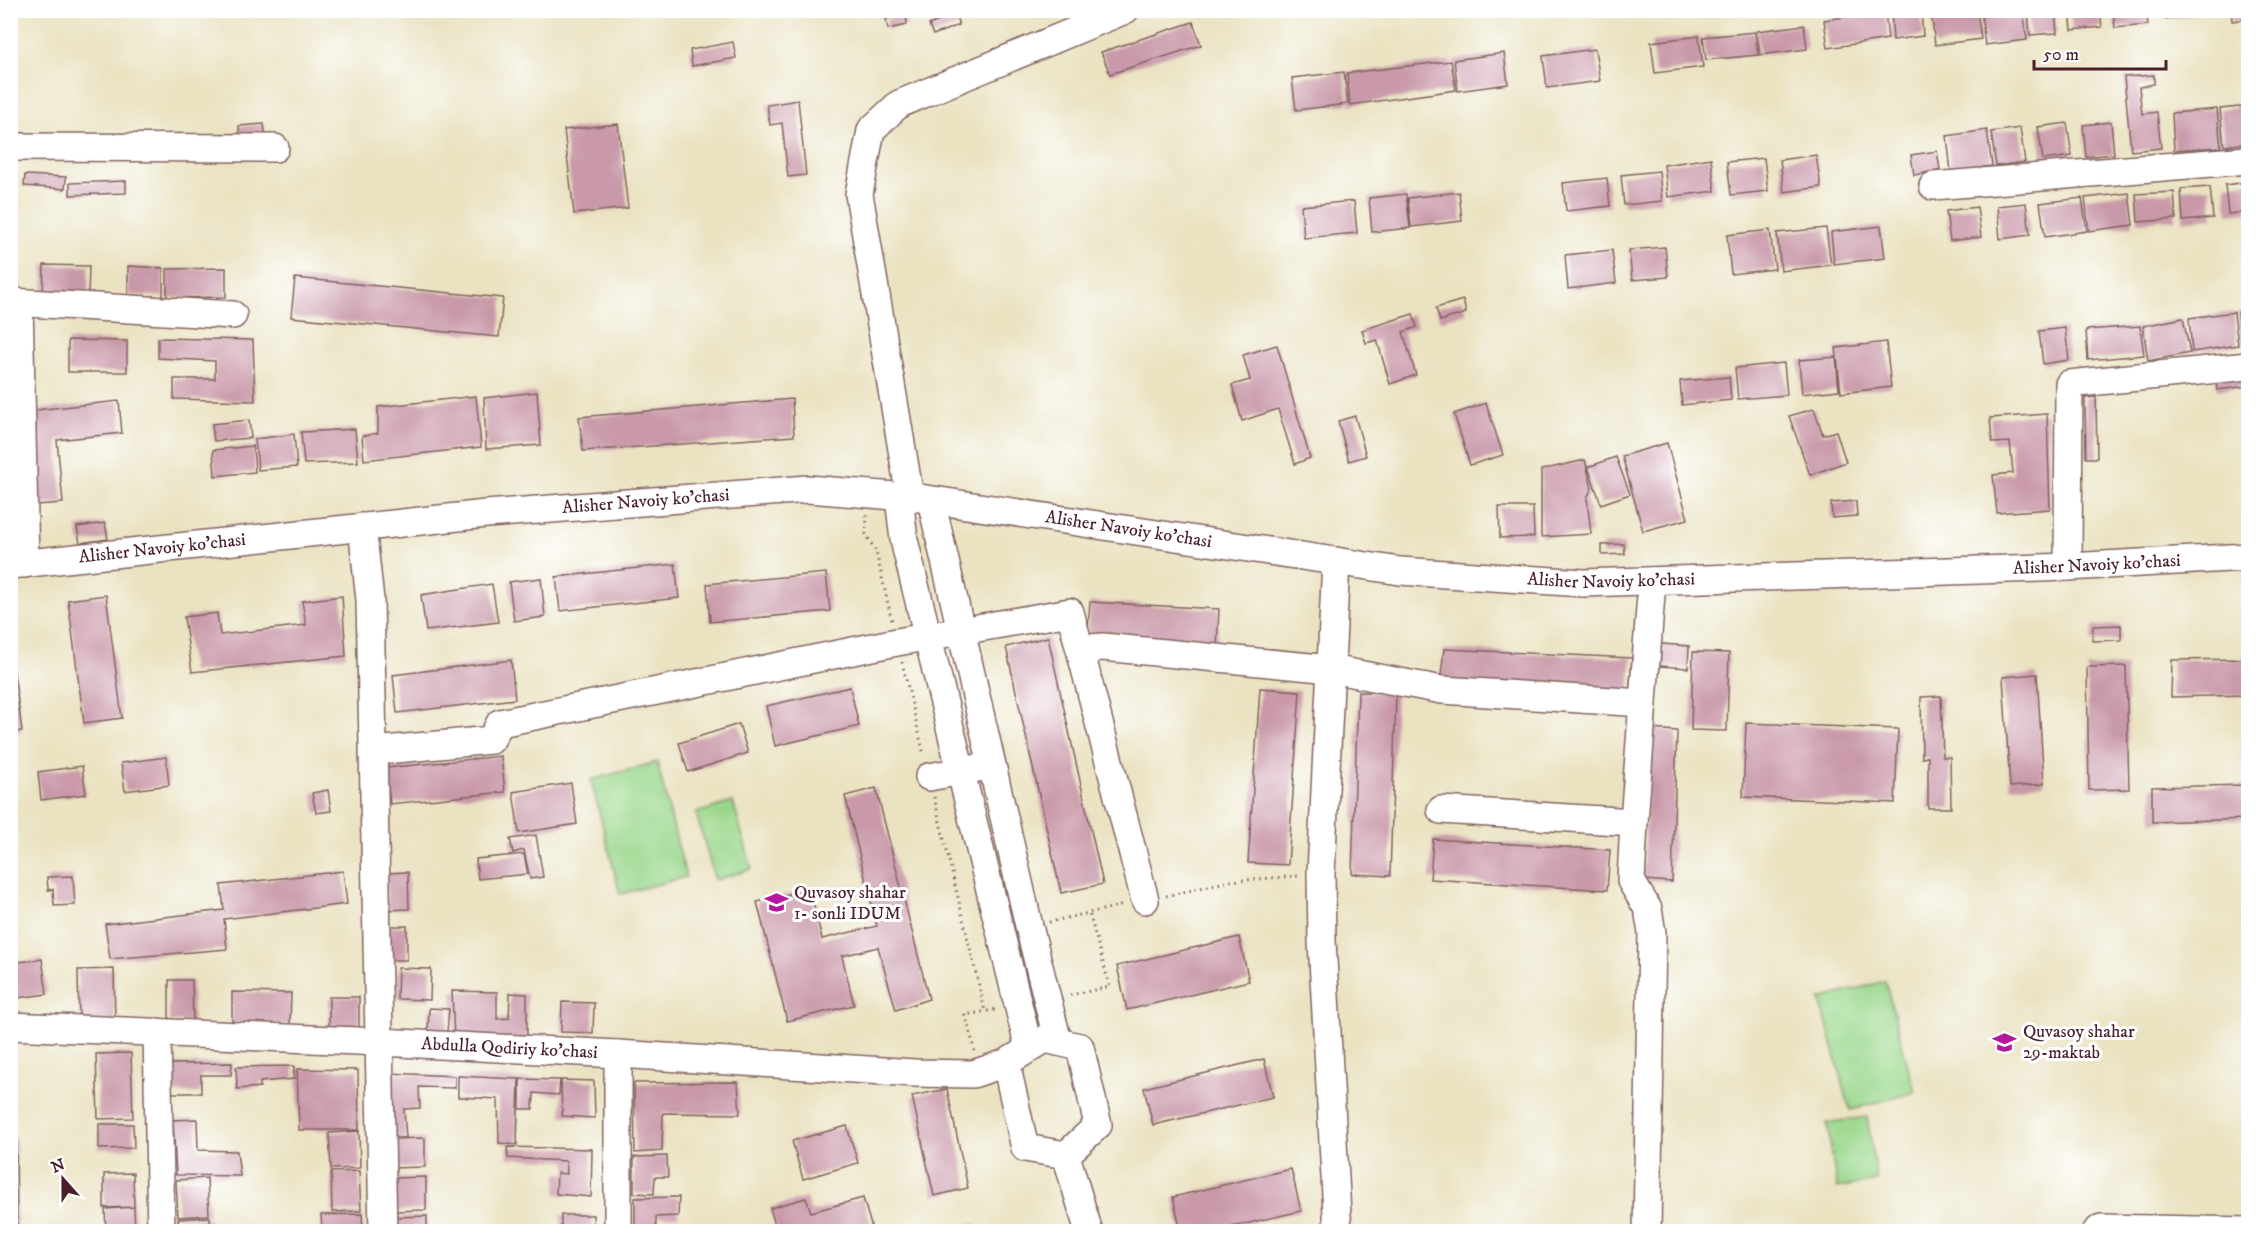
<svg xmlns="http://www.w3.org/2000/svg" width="2259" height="1242" font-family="'IM FELL DW Pica',serif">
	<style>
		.green { fill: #9ad78b; stroke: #727b5b; stroke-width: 1.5 }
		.building { fill: #c999a9 }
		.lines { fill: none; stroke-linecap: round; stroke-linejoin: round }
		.minor-casing { stroke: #826360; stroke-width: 30 }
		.path { stroke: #826360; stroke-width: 3; stroke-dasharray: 1.5 4.5; stroke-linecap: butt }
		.minor { stroke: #fff; stroke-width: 27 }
		.labels { text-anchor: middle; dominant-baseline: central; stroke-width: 6; stroke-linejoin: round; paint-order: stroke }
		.street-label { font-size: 18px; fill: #4a1f2b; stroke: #fff }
		.poi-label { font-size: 18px; fill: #4a1f2b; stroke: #fff; text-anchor: start }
	</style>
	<rect width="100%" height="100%" fill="#fff"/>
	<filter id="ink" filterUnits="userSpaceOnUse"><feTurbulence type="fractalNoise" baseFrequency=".0167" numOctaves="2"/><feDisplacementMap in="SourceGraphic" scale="12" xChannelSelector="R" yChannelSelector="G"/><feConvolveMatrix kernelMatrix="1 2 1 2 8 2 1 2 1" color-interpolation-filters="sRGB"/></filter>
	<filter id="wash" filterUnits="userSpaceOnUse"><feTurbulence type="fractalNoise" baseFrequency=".008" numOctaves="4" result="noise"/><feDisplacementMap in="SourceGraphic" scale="24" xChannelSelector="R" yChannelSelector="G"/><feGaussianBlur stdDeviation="1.35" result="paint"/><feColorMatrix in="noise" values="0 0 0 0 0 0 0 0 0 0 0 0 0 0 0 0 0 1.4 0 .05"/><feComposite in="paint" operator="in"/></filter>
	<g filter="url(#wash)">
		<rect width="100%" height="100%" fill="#eae2c1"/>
		<!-- green -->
		<path class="green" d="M657,762L686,877L620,894L591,780Z
			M733,802L752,869L715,880L696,813Z
			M1885,981L1915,1092L1850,1110L1820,999Z
			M1867,1117L1877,1181L1837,1188L1827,1123Z"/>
		<g id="blocks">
			<!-- building -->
			<path class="building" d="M1921,10L1923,36L1893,40L1891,11Z
				M1931,10H1977L1981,39L1935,45Z
				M1981,10H2023L2027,40L1985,45Z
				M2028,10H2055L2057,33L2030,35Z
				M2070,10H2100L2102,27L2072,30Z
				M2113,10H2146L2148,25L2115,28Z
				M2164,10H2193V15L2166,19Z
				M2231,10H2248V19L2232,21Z
				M1885,11L1888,39L1828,48L1824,20Z
				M955,14L959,25L933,35L929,25Z
				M906,15L907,25L888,29L886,19Z
				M1193,22L1201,45L1110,74L1101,52Z
				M1804,25L1807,49L1760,55L1757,31Z
				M1755,32L1758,55L1706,60L1703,37Z
				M1699,36L1703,67L1655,73L1651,42Z
				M733,42L736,58L692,66L690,50Z
				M1595,49L1600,81L1547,88L1543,56Z
				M1504,53L1508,84L1458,91L1454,60Z
				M1451,61L1456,90L1350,105L1347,73Z
				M1344,72L1348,104L1296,110L1292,78Z
				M2154,75V84L2139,87L2142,114L2157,112L2161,148L2131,151L2124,77Z
				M798,100L806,175L788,177L782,123L770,125L767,105Z
				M2248,106V143L2224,146L2220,109Z
				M2217,109L2221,147L2174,150L2172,113Z
				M2111,122L2114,154L2086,157L2083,125Z
				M2067,123L2072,156L2043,160L2038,127Z
				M264,124L266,139L240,141L239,126Z
				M618,124L628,208L574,214L564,130Z
				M2020,128L2025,162L1996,166L1991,132Z
				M1987,130L1992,166L1951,172L1947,136Z
				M1937,151L1940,170L1914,175L1911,155Z
				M1816,155L1821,187L1784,192L1780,160Z
				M1711,158L1715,191L1668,197L1664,165Z
				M1764,158L1768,191L1731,195L1727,162Z
				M1659,171L1662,201L1624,205L1621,175Z
				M25,175L66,177L65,189L24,186Z
				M1607,178L1610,206L1566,211L1563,183Z
				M126,181V193L70,195V183Z
				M2248,182V212L2228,214L2225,185Z
				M2210,187L2213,218L2183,221L2181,189Z
				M1459,192L1462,221L1411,227L1408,198Z
				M2174,192L2176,219L2138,222L2136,194Z
				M2129,193L2133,225L2089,231L2085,198Z
				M1406,194L1410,228L1372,232L1369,198Z
				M2082,198L2087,231L2045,237L2040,203Z
				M1354,201L1357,233L1304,238L1301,206Z
				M2026,203L2030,235L2000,239L1997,206Z
				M1977,207L1981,237L1950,241L1946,211Z
				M1881,226L1885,258L1834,264L1831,232Z
				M1826,228L1831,265L1781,271L1777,233Z
				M1770,230L1775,269L1731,274L1727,235Z
				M1665,247L1668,277L1632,280L1629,250Z
				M1612,250L1616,283L1568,289L1565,255Z
				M44,265L89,266L88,295L43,294Z
				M128,266L163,268V297L128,295Z
				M226,268V297L167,298V269Z
				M295,278L503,298L499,337L291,317Z
				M1463,300L1466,313L1440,321L1436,308Z
				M2248,310V343L2242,344L2238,312Z
				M2234,312L2238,345L2192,352L2189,318Z
				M1413,314L1417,327L1403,332L1416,375L1390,384L1377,340L1366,343L1362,330Z
				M2183,318L2190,353L2148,361L2143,326Z
				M2140,326L2144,355L2088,360L2086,330Z
				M2065,328L2069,360L2043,364L2039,331Z
				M158,338L253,340L255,401L174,399V379H215V361L158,358Z
				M68,340L127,341V372H68Z
				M1886,342L1891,387L1841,393L1836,348Z
				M1277,345L1310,458L1295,464L1278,409L1242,421L1232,385L1250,380L1243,355Z
				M1836,357L1839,390L1802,394L1799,360Z
				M1784,363L1787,395L1738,399L1735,368Z
				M2248,372V386L2217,390L2215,376Z
				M1729,377L1731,400L1682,405L1680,381Z
				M537,392L541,445L486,449L484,398Z
				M476,396L481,447L364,460L362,436L378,433V407Z
				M2096,397L2097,458H2086L2085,398Z
				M792,399L794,436L583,451L579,417Z
				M119,401L122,433L57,440L63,503L36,505L26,411Z
				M1486,403L1503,455L1470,465L1454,414Z
				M1814,409L1823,435L1836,431L1846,462L1810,475L1789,416Z
				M2047,414L2050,509L1997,513L1993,475L2013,473L2010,442L1992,443L1990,418Z
				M1355,416L1366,456L1349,461L1338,421Z
				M249,420L251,438L214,441L212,424Z
				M355,429L358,462L304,464L301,432Z
				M294,434L297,467L258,470L255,439Z
				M1667,443L1688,519L1643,531L1622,456Z
				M253,446L255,472L215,476L213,450Z
				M1616,457L1630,494L1601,504L1588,467Z
				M1585,460L1592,488L1587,498L1591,534L1541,537V470Z
				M1856,501L1857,516L1832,518L1831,503Z
				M1499,507H1533L1534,537L1500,538Z
				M105,523L108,539L80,543L77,527Z
				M1624,544L1625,554L1602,555V545Z
				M675,564L679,598L560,611L556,577Z
				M826,573L830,611L710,622L707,584Z
				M541,578L545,617L514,621L509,582Z
				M492,584L498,622L426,631L421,595Z
				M106,595L122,718L84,723L68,600Z
				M342,596L346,656L192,672L184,617L217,613L220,635L306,625L302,601Z
				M1090,602L1219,609L1217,649L1087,642Z
				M2121,625V640L2092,641L2093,626Z
				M1048,637L1103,884L1061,893L1006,647Z
				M10,643L22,731L10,733Z
				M1661,644L1689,646L1688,668L1660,666Z
				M1444,649L1632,658L1629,699L1440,685Z
				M1693,652L1729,653L1727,731L1691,730Z
				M2248,659V695L2171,697L2172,660Z
				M511,660L515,699L397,713L393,675Z
				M2126,666L2129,789L2089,790L2087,667Z
				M2037,674L2044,784L2010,787L2003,677Z
				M850,687L859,726L775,746L766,706Z
				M1260,688L1300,691L1288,865L1248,863Z
				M1358,692L1396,693L1390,876L1352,874Z
				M1941,696L1943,757H1950L1951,808H1928V757L1922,758L1921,697Z
				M1746,723L1898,729L1895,803L1743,797Z
				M739,724L748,753L688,772L679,743Z
				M1650,729L1677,731L1672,882L1643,880Z
				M501,756L505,792L390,804L386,768Z
				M166,757L169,785L125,791L121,763Z
				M82,766L86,794L41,800L38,772Z
				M571,783L577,824L519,833L513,792Z
				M2248,785V819L2152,822V787Z
				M876,788L929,999L896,1010L878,947L842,956L854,1005L787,1021L757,902L810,889L822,939L877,926L845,796Z
				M328,790L331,811L316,813L312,793Z
				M536,835L543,877L530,879L524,850L513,853L510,839Z
				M1433,839L1610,850L1607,890L1430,879Z
				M524,854L528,874L478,879L476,859Z
				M343,871L347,904L224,919L227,949L110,959L105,924L224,910L221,885Z
				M408,872L409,909L387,910L386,873Z
				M73,876L75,905L54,906L53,889L48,890L47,877Z
				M386,926H407V960H386Z
				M1239,937L1249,981L1127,1010L1117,966Z
				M42,959L47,994L10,999V963Z
				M398,968L431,969L430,1000L397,999Z
				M114,969L115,1022H79L78,970Z
				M169,980H192L193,1022H169Z
				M452,991L497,992V1019L509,1018L510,993L527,994V1042L454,1040Z
				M232,992L291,993L290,1024L232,1023Z
				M329,997H359V1029H329Z
				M562,1002L594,1003L593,1033L561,1032Z
				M429,1008L449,1009L447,1032L428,1031Z
				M131,1053L133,1118L98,1119L96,1054Z
				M1264,1059L1273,1097L1153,1125L1144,1088Z
				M232,1063L231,1075H201V1093H171L170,1064Z
				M294,1066V1079L260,1082V1087L237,1089L236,1067Z
				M297,1069L358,1070L359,1130H299Z
				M388,1073L455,1076V1088L419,1087L420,1108L404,1109L406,1138H390Z
				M458,1076L519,1079L517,1145L499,1143L498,1099L458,1097Z
				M520,1079L560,1080L559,1095L534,1093L533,1109H520Z
				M561,1080L594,1081L595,1118L562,1116Z
				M738,1082L740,1114L663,1113L662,1151L635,1153L634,1083Z
				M947,1089L968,1188L934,1196L912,1096Z
				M197,1119L198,1150L237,1151L240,1176L176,1175L173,1120Z
				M99,1124H133L134,1148L99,1149Z
				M847,1126L858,1163L803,1179L792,1141Z
				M359,1131L360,1168L331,1169L329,1133Z
				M10,1138H16L17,1229L10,1230Z
				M425,1138V1167L391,1168L390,1139Z
				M507,1147L592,1149L591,1197L556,1194L557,1173L567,1174L566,1161L508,1158Z
				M667,1156L668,1177H655L654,1194L634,1193V1157Z
				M1291,1169L1301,1211L1210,1232H1181L1173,1197Z
				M359,1171L361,1211L332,1212L331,1172Z
				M133,1173L134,1207L104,1208V1174Z
				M426,1177V1210L392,1211L391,1178Z
				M207,1178L209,1215L178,1217L176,1180Z
				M679,1197L678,1216L656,1217V1232H635V1198Z
				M806,1198L811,1212L863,1198L873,1232H777L770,1208Z
				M134,1207L135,1232H106L105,1209Z
				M362,1214L363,1232L322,1230L321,1215Z
				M561,1215H593V1232H561Z
				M427,1216V1232H393V1217Z
				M210,1217L211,1232H179L178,1219Z
				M972,1223L974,1232H944V1231Z"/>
		</g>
	</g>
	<g filter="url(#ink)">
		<use href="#blocks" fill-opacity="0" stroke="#826360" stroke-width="1.5"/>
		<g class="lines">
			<defs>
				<g id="minor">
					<path d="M10,147L275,148"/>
					<path d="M1933,186L2248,160"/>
					<path d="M10,302L233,315"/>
					<path d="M19,302L25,564"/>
					<path d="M899,497L904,540L1029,1049"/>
					<path d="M910,497L859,194L871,130L899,104L1125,10"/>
					<path d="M931,500L1029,926L1058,1042"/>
					<path d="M362,527L370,600L383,1232"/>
					<path d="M1336,561L1321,874L1322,941L1338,1232"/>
					<path id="s1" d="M10,565L486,514L808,489L920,498L1400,571L1584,583L2068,567L2248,557"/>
					<path d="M2068,567L2069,384L2248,366"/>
					<path d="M374,751L491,740L500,723L897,642L1070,612L1083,661"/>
					<path d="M929,777L978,768"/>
					<path d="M1441,810L1634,822"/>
					<path d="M1145,900L1083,661L1090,648L1103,647L1331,669L1442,690L1643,703"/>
					<path id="s2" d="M10,1026L380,1042L618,1054L915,1073L973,1074L1006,1063"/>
					<path d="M157,1032L161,1232"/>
					<path d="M1045,1039L1080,1047L1098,1125L1066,1155L1025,1148L1006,1063Z"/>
					<path d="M618,1054V1232"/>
					<path d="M1066,1155L1089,1232"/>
					<path d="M1647,1232L1652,933L1648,909L1631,881L1634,822L1652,581"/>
					<path d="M2096,1232L2101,1228L2248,1231"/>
				</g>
			</defs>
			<!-- minor casing -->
			<use href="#minor" class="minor-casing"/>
			<!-- path -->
			<path class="path" d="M867,515L866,534L876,552L892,621
				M902,662L924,755
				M934,797L985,1011
				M1166,896L1230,881L1299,876
				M1049,922L1124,905
				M1070,995L1110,987L1089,913
				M975,1051L965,1015L999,1009"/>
			<!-- minor -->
			<use href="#minor" class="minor"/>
		</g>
	</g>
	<!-- icons -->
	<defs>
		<symbol id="school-bare" viewBox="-9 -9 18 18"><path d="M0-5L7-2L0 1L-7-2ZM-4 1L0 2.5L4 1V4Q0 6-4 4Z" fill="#b5179e" stroke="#fff" stroke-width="2.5" paint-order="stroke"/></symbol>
	</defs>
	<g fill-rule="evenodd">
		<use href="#school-bare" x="760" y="886" width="33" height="33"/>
		<use href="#school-bare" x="1988" y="1026" width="33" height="33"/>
	</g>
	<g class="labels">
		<!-- street labels -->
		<g class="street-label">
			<text stroke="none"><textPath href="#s1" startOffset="639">Alisher Navoiy ko'chasi</textPath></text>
			<text stroke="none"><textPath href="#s1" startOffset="1125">Alisher Navoiy ko'chasi</textPath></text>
			<text stroke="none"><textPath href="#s1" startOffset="153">Alisher Navoiy ko'chasi</textPath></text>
			<text stroke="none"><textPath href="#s1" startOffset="2097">Alisher Navoiy ko'chasi</textPath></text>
			<text stroke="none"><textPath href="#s1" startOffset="1611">Alisher Navoiy ko'chasi</textPath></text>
			<text stroke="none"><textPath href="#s2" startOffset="500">Abdulla Qodiriy ko'chasi</textPath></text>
		</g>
		<!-- poi labels -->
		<g class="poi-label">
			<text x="794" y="893">Quvasoy shahar<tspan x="794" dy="21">1- sonli IDUM</tspan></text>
			<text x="2023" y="1032">Quvasoy shahar<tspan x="2023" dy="21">29-maktab</tspan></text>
		</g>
	</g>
	<!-- margin -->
	<rect width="2259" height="1242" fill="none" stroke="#fff" stroke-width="36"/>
	<!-- north arrow -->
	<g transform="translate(63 1179) rotate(339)" stroke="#ffffff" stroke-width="4.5" paint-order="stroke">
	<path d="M0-4.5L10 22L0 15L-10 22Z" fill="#4a1f2b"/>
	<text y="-9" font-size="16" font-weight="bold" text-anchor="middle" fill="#4a1f2b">N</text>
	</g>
	<!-- scale -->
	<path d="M2034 60v9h132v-9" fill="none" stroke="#4a1f2b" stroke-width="3"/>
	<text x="2043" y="60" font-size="18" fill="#4a1f2b" stroke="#ffffff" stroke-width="4.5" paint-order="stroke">50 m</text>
</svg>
